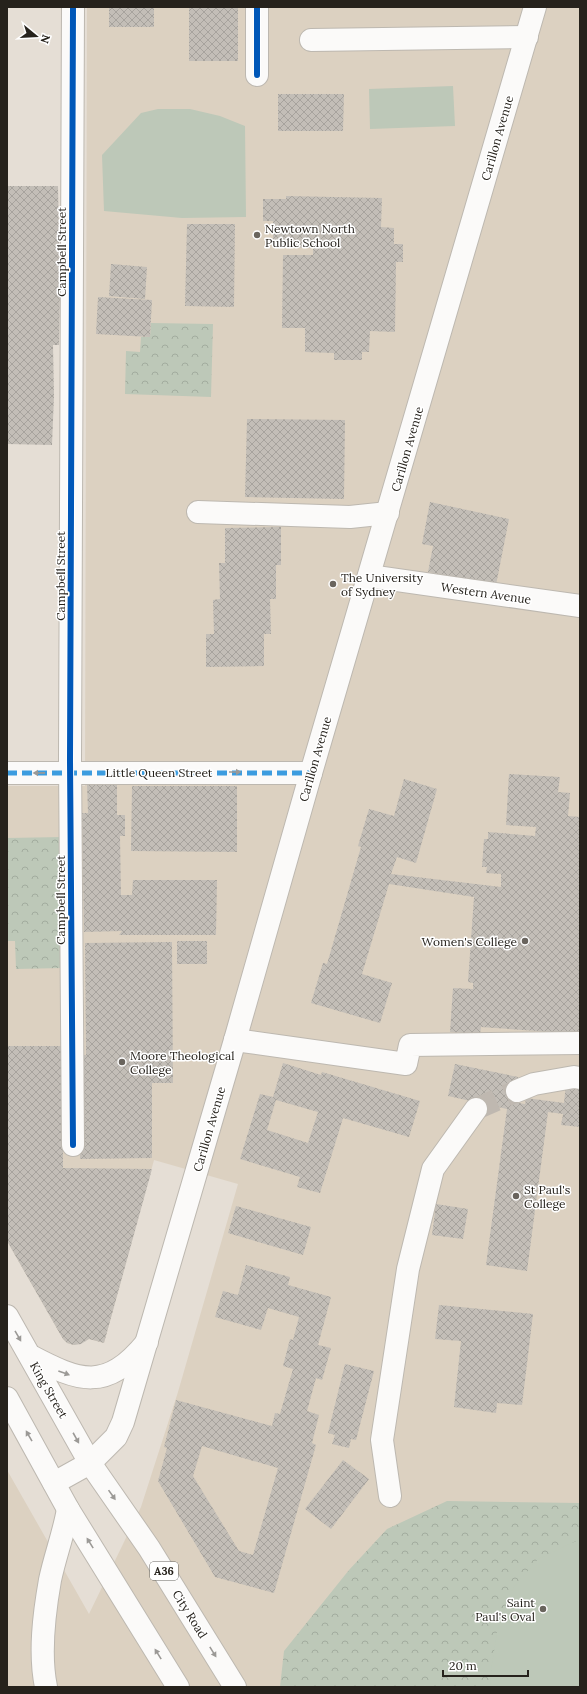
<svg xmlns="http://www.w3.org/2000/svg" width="587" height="1694" font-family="Lora,serif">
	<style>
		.built { fill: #dcd1c1 }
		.forest { fill: url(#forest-crowns) }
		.pitch { fill: #bdc8b8 }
		.building { fill: url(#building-cross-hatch); fill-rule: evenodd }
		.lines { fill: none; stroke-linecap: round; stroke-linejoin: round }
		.minor-tunnel { stroke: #bfb8b0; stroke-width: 22; stroke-dasharray: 22 11; stroke-linecap: butt }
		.minor-casing { stroke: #bdb8b0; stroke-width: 24 }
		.major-casing { stroke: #bdb8b0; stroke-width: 24 }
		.highway-casing { stroke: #bdb8b0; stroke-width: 24 }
		.minor { stroke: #fbfaf9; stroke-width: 22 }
		.major { stroke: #fbfaf9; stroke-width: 22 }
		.highway { stroke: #fbfaf9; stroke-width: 22 }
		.quiet { stroke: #3c9cdf; stroke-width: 5; stroke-dasharray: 10 5; stroke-linecap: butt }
		.cycleway-casing { stroke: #fff; stroke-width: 8 }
		.cycleway { stroke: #0057b8; stroke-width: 6 }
		.oneway { fill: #9b9996 }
		.poi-dot { fill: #69645d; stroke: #fff; stroke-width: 1.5 }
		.labels { text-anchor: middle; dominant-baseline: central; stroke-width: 3; stroke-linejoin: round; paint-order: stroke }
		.shield { fill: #fff; stroke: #676460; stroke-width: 1 }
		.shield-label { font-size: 11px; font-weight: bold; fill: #26221c }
		.street-label { font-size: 12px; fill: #26221c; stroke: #fff }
		.poi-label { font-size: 12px; fill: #26221c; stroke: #fff; text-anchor: start }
	</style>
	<defs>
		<pattern id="forest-crowns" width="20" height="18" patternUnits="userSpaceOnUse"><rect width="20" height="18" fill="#bdc8b8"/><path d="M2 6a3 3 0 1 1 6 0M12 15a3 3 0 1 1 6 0" fill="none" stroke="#a2ac9e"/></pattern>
		<pattern id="building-cross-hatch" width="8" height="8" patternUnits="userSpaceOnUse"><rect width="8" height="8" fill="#c3beb7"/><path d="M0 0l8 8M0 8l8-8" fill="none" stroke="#a7a39d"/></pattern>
	</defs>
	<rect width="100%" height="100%" fill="#e5ded5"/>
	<!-- built -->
	<path class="built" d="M87,7H580V1687H7V1470L89,1614L141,1507L178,1392L238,1184L154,1160L104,1343L89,1339L74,1345L67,1343L63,1339L7,1241V786H85Z"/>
	<!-- forest -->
	<path class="forest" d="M151,323L213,324L211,397L125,394L126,351L140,352L141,337H150Z
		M62,837L63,968L16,969L15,941H7V838Z
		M447,1501L580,1503V1687H280L284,1651L349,1570L387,1529Z"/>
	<!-- pitch -->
	<path class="pitch" d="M453,86L455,126L370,129L369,89Z
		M158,109H190L220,116L245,126L246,217L182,218L104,211L102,155L141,113Z
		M574,1542H580V1687H490L491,1672L497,1631L513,1588L538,1559Z"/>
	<!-- building -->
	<path class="building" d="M109,7H154V27H109Z
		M189,7H238V61H189Z
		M278,94H344L343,131H278Z
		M7,186H58L60,290L59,345H53L54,396L52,445L7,444Z
		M286,196L382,198L381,227L394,228V244H403V262H396L395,332L370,331L369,352H362V360H334V353L305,352V328H282L283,255H313V248L273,247V221H263V199H286Z
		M187,224H235L234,307L185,306Z
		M111,264L147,267L145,299L109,296Z
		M98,297L152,300L150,337L96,334Z
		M247,419L345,420L344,499L245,497Z
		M430,502L509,519L496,585L428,572L433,546L422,544Z
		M281,527V565H276V599H270L271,634H264V666L206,667V634H214L213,600L220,599L219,563H225V528Z
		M509,774L560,777L558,792L570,793L568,816L580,817V1034L481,1027L480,1034L450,1032L453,988L473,989V983L468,982L474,897L389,884L362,974L392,983L380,1023L311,1003L323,963L327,964L361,847L358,846L369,809L394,816L404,779L437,789L416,863L397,857L391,874L501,887V874L486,873L487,867H482L484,839H488V832L535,836L536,827L506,825Z
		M117,783V815H125V836H120L121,895H132L133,880H217L216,935H119L122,931L84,932L82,813H88L87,784Z
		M132,786H237V852L131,851Z
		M177,941H207V964H177Z
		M172,942L173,1083H152V1158L80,1159L79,1055H86L85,943Z
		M7,1046H63V1168L152,1169L104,1343L89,1339L81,1344L74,1345L67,1343L63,1339L7,1241Z
		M283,1063L321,1075L322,1072L420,1101L409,1137L343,1118L320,1193L297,1187L300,1177L240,1159L260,1094L273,1097ZM276,1100L318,1112L308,1143L267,1130Z
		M455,1064L518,1077L513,1102L525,1104L526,1098L564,1103L566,1084L580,1086V1127L561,1125L563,1114L548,1112L527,1271L486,1265L507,1109L448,1096Z
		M436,1204L468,1209L463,1239L432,1235Z
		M236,1206L311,1227L303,1255L228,1233Z
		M246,1265L290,1277L288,1285L331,1297L318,1345L331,1348L322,1380L316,1378L307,1411L319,1415L312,1443L316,1445L274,1593L215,1577L158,1481L167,1448L164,1447L176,1400L272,1426L275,1413L280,1414L293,1369L283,1366L290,1339L293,1340L299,1317L268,1308L261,1330L215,1317L223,1291L238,1295ZM202,1446L278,1468L253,1555L239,1551L193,1476Z
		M439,1305L533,1314L522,1405L497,1403L496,1413L454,1407L461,1341L435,1339Z
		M345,1364L374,1371L356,1440L351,1439L349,1448L332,1444L335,1435L328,1433Z
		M343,1460L369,1479L331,1529L305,1509Z"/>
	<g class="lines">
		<!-- minor-tunnel -->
		<path class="minor-tunnel" d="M476,1109L517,1091"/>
		<defs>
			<path id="minor" d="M311,40L527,37
				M257,75V7
				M198,512L350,517L388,513
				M369,576L580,606
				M7,773H311
				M235,1040L406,1064L410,1045L580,1043
				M517,1091L534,1084L574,1077L580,1078
				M73,1145L70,761L73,7
				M390,1496L382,1440L408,1269L433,1169L476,1109
				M46,1687C39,1653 44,1614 50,1580C55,1556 64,1533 68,1509"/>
			<path id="major" d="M54,1483L90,1463L116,1437L123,1422L235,1040L311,773L535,7"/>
			<path id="highway" d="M7,1316L90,1463L149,1548L235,1687
				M29,1355C80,1382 106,1392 147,1342
				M7,1398L68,1509L178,1687"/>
		</defs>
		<!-- minor casing -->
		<use href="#minor" class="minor-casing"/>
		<!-- major casing -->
		<use href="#major" class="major-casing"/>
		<!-- highway casing -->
		<use href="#highway" class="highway-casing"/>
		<!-- minor -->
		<use href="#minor" class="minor"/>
		<!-- major -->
		<use href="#major" class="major"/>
		<!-- highway -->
		<use href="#highway" class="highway"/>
		<!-- quiet -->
		<path class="quiet" d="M7,773H311"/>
		<defs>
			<path id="cycleway" d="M257,75V7
				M73,1145L70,761L73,7"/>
		</defs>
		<!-- cycleway casing -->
		<use href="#cycleway" class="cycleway-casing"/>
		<!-- cycleway -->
		<use href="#cycleway" class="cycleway"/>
	</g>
	<!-- one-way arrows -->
	<defs><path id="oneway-solid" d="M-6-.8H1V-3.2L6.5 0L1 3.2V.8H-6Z"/></defs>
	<g class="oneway">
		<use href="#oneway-solid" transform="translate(235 772)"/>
		<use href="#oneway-solid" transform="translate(39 773) rotate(179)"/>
		<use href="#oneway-solid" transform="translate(18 1336) rotate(60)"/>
		<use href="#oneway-solid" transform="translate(64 1373) rotate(20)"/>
		<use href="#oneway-solid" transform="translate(29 1436) rotate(-120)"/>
		<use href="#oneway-solid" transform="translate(76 1438) rotate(61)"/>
		<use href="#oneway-solid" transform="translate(112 1495) rotate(55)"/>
		<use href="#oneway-solid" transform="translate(90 1543) rotate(-122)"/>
		<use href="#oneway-solid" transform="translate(213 1652) rotate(58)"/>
		<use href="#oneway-solid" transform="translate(158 1654) rotate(-122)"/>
	</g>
	<!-- markers -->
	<g class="poi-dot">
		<circle cx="257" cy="235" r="4"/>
		<circle cx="333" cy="584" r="4"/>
		<circle cx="525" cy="941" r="4"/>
		<circle cx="122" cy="1062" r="4"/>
		<circle cx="516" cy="1196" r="4"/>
		<circle cx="543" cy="1609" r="4"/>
	</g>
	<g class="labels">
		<!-- shield labels -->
		<rect class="shield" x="150" y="1562" width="28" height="18" rx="3"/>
		<g class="shield-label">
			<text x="164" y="1571">A36</text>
		</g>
		<!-- street labels -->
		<g class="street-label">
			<text transform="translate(497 138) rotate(-74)">Carillon Avenue</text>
			<text transform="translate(61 252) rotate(-90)">Campbell Street</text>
			<text transform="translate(407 449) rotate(-74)">Carillon Avenue</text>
			<text transform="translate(60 576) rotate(-90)">Campbell Street</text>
			<text transform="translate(486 593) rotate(8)">Western Avenue</text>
			<text transform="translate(315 759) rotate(-74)">Carillon Avenue</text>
			<text x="159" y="772">Little Queen Street</text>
			<text transform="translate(60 900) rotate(-90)">Campbell Street</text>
			<text transform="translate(209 1129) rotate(-74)">Carillon Avenue</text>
			<text transform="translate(49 1390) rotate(60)">King Street</text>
			<text transform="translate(190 1614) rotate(58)">City Road</text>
		</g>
		<!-- poi labels -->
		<g class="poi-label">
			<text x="265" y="228">Newtown North<tspan x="265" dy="14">Public School</tspan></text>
			<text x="341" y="577">The University<tspan x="341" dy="14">of Sydney</tspan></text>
			<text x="517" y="941" text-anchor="end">Women's College</text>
			<text x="130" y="1055">Moore Theological<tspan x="130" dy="14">College</tspan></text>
			<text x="524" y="1189">St Paul's<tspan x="524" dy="14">College</tspan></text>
			<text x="535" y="1602" text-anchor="end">Saint<tspan x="535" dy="14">Paul's Oval</tspan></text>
		</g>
	</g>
	<!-- border -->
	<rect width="587" height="1694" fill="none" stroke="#26221c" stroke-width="16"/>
	<!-- north arrow -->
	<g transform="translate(36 36) rotate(108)" stroke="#ffffff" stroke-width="3" paint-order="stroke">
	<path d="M0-3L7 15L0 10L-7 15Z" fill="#26221c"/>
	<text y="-6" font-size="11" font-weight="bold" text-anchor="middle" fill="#26221c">N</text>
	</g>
	<!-- scale -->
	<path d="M443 1670v6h85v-6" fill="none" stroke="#26221c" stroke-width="2"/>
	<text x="449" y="1670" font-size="12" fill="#26221c" stroke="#ffffff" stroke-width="3" paint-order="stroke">20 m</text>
</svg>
